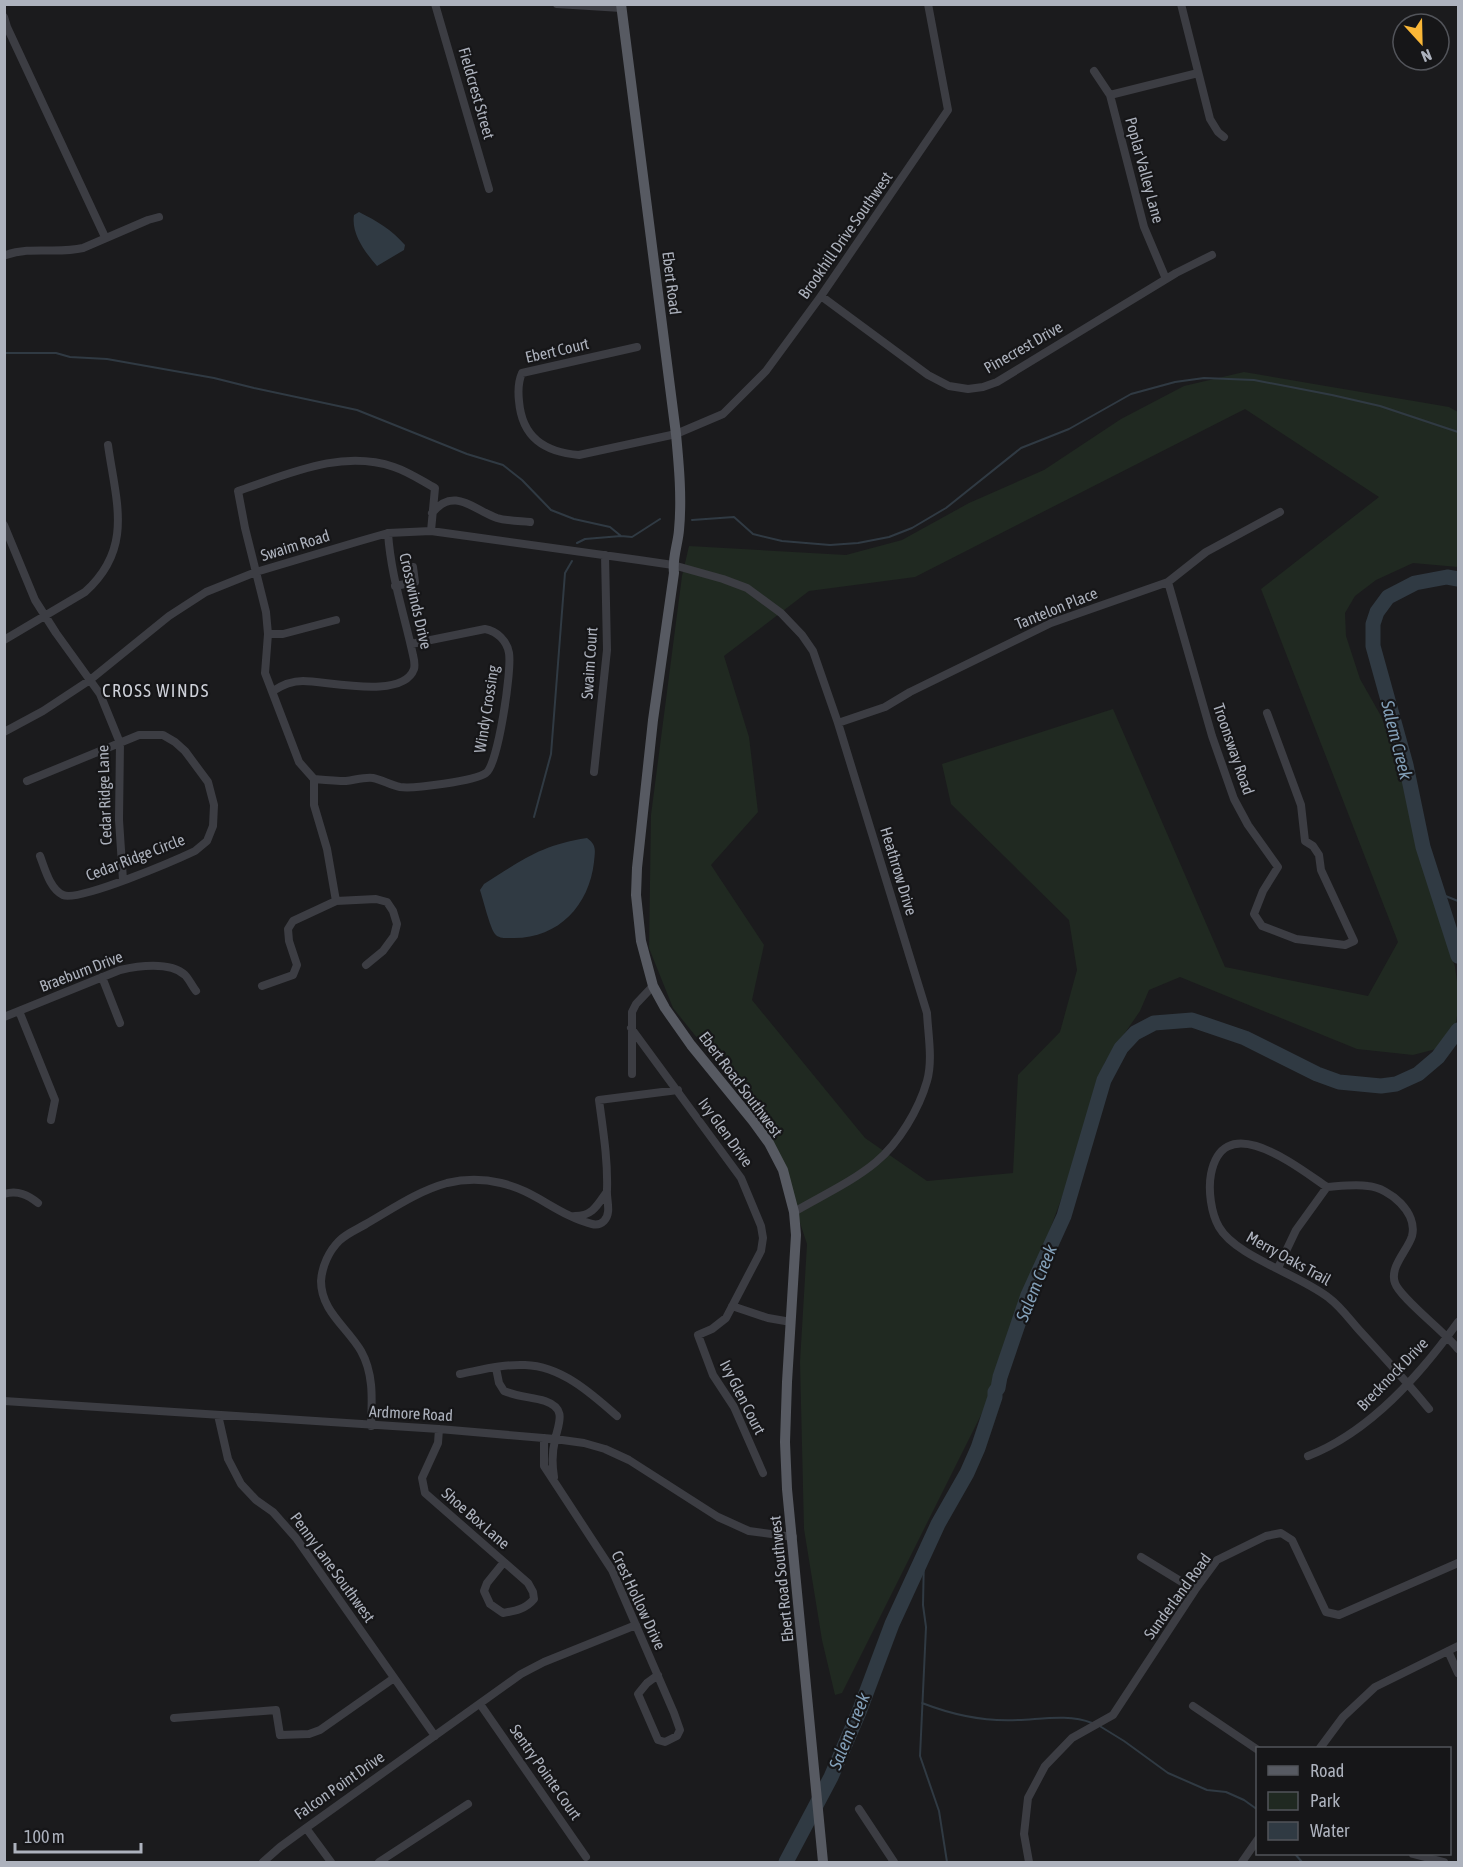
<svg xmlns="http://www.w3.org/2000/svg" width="1463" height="1867" font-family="'Asap Condensed',sans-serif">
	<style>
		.green { fill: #202921; fill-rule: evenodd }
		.water { fill: #303a43 }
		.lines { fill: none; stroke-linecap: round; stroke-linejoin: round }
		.stream { stroke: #303a43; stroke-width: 2 }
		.river { stroke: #303a43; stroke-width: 15 }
		.minor { stroke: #3c3d43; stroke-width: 8 }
		.major { stroke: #575a62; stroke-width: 10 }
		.labels { text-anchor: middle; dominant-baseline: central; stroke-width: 4.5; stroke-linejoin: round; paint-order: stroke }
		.street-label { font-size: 16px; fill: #adb2bd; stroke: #161618 }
		.neighbourhood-label { font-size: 18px; letter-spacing: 1.5px; fill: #ced1d9; stroke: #161618 }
		.water-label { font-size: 18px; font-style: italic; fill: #83a0b9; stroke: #161618 }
	</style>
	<rect width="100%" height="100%" fill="#1b1b1d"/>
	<!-- green -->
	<path class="green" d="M1244,372L1449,407L1458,412V567L1413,563L1376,580L1355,596L1345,613L1346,636L1360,679L1381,716L1400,765L1417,840L1455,967L1458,989V1010L1455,1028L1436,1049L1413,1055L1357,1049L1180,977L1149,990L1140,1011L1105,1062L1086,1118L1073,1167L984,1409L842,1693L835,1695L822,1640L804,1529L800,1362L807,1244L768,1126L673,1008L649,948L651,815L682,576L689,546L846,555L902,540L969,503L1044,470L1121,419L1184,386ZM1245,409L1379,497L1261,589L1398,942L1368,996L1225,967L1113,709L942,764L951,804L1069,920L1077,970L1060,1032L1018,1075L1013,1173L927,1181L865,1138L752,1000L764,945L711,865L758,812L749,737L724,656L809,591L915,577Z"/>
	<!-- water -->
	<path class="water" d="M359,212C377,221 392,230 405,245L404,250L377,266C365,252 351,234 354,215Z
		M587,838C597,845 595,851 594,862C589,906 558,939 512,938C507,938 499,939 495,934C490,928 483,899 480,890L484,884C522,860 541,845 587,838Z"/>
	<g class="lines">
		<!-- stream -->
		<path class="stream" d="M4,353H56L70,357L107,359L214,378L254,388L357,410L467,454L503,465L522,480L551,510L574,519L610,527L621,536
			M692,520L734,517L753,534L782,541L830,545L858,543L889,537L912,528L946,508L1021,448L1069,429L1131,394L1175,382L1204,378L1254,380L1332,395L1380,406L1458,432
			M577,543L585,539L621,536L632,537L660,519
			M534,817L551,754L565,573L572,561
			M1438,893L1458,901
			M924,1555L923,1605L926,1627L920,1756L939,1811L947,1862
			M922,1703C953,1715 984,1722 1018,1720C1043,1719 1069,1714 1092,1723
			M1098,1725L1124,1741L1168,1773L1207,1790L1226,1792L1244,1800L1258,1810
			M1295,1854L1302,1862"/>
		<!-- river -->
		<path class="river" d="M1458,579L1447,577L1415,583L1388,597L1377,612L1373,624V646L1406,765L1423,847L1458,956
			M786,1862L831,1777L859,1712L892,1624L938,1524L967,1473L978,1448L995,1397V1392L998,1388L1000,1377L1028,1295L1064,1216L1104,1080L1121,1048L1135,1033L1154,1023L1192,1020L1245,1038L1317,1074L1339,1082L1381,1086L1396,1084L1418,1074L1438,1057L1458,1030"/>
		<!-- minor -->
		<path class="minor" d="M435,4L489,189
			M557,4L621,8
			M1181,4L1210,119L1218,132L1224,137
			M4,17L7,27L105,237
			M1094,71L1110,95L1144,227L1166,279
			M1110,95L1198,73
			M6,255C31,246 57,254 83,248L148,220L159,217
			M821,296L928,375L949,386L968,389L983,387L997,382L1176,273L1212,255
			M637,347L522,373C518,382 518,392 519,401C522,438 545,452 579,455L676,434L723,414L766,371L821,296L948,110L928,4
			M432,513C454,486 474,510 497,518C507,521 520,521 530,522
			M4,525L35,600L56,633L100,694L120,743L119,820L123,880
			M1168,582L1212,736L1234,799L1248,825L1278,867L1263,891L1254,914L1262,926L1296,939L1345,945L1354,941L1321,870L1319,855L1313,846L1305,841L1301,805L1267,713
			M395,586L415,582L413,567
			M268,634H283L336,620
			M4,640L85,592C134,548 116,502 108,445
			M411,644L485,629C497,631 507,641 509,653C512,670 498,765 486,773C475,781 413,789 400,787C391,785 382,780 373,778C364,777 355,780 346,781C335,781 325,780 314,779L299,762L265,673L268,634L266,612L245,528L238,491C289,474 341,449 394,467C409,472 422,481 435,488L431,531
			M273,691C282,685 293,681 303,681C328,681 403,700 414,669C415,665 414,659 413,655C404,613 391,577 388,533
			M838,723L885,707L910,692L1051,623L1168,582L1206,552L1280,512
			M4,732L43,711L90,680L169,616L206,592L256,572L360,541L388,533L431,531L639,560L673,565L723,579L747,588L781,613L802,635L813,651L838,723L927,1013C928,1034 933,1060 927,1081C919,1109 899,1143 876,1162C852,1182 821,1196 794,1212
			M594,772L607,650L605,555
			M314,779V805L327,849L336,901
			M27,781L139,735H163L175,742L185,751L208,782L214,805L213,826L207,841L195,851C176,860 79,902 63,895C50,889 45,869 40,856
			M102,977L120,1023
			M262,986L293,975L297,965L289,941L288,929L293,921L336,901L376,899L387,902L393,911L397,924L394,936L383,951L366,965
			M19,1011L55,1100L51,1120
			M4,1017L120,970C137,966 170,961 185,975C189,979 192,986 196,991
			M631,1028L741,1178L761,1226L763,1238L761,1251L726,1318L712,1329L698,1335L713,1375L734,1407L763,1473
			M632,1074V1012L636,1004L653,986
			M1327,1187C1297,1167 1224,1108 1211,1174C1208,1190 1211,1213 1219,1227C1236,1257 1301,1275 1329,1298C1341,1307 1350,1320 1360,1331C1384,1357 1407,1382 1429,1409
			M4,1194C18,1190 28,1195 38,1203
			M575,1216C592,1216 597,1206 606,1193
			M1278,1268L1296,1230L1327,1187C1341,1186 1355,1184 1368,1186C1390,1188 1418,1213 1412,1236C1408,1250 1389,1267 1395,1283C1400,1298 1445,1332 1458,1349
			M732,1306L768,1318L791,1322
			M496,1368L499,1383L504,1391C518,1397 532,1397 545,1401C568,1409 558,1424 555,1440C552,1452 552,1465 554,1477
			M460,1374C481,1370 503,1364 525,1365C561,1366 591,1393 617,1416
			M4,1401L439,1429L555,1439L584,1443L605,1449L629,1460L718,1517L749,1531L793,1537
			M218,1415L228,1459L241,1484L256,1500L273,1512L296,1538L435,1736
			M371,1426C372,1400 374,1374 361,1351C347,1327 321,1311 321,1281C322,1266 329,1251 339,1241C347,1233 358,1229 366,1224C392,1209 418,1191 447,1183C464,1179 484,1179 501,1183C534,1190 559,1216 592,1224C596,1225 601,1224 604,1221C612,1213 606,1199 607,1190C608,1160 603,1130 599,1100L678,1090
			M439,1429L438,1443L422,1478L425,1493L528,1583L533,1592L534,1599C526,1609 515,1611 503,1613L490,1604L484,1591L487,1583L504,1562
			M544,1438V1466L612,1570L674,1713L680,1730L677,1736L665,1742L658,1740L638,1694L647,1683L658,1675
			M1308,1456C1370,1432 1420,1375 1458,1322
			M1141,1557L1195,1590
			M1448,1651L1458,1673
			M480,1704L586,1857
			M1193,1706L1258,1750
			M174,1718L276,1710L280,1735L309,1734L320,1730L394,1678
			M1320,1748L1343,1717L1375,1687L1458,1646
			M859,1809L894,1862
			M306,1828L331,1862
			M1413,1854L1444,1862
			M263,1862L280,1847L306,1828L521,1674L544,1662L636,1625
			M379,1862L468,1804
			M1029,1862L1024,1834L1028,1798L1045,1766L1072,1738L1113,1715L1195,1590L1217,1560L1266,1536L1281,1533L1292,1540L1326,1612L1339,1615L1458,1563
			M1242,1862L1258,1839"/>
		<!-- major -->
		<path class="major" d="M621,4L676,434C679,466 682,498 679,530C678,544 672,558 674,573L653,720L637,868L636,895L641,941L653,986L665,1008L691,1045L753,1121L769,1143L783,1170L794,1212L796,1235L787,1382L785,1442L787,1489L823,1862"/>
	</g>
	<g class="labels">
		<!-- street labels -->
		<g class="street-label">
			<text transform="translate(477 93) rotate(74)">Fieldcrest Street</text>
			<text transform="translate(1145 170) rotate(75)">Poplar Valley Lane</text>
			<text transform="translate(845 235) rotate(-55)">Brookhill Drive Southwest</text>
			<text transform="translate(672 283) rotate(83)">Ebert Road</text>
			<text transform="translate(1023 347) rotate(-30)">Pinecrest Drive</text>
			<text transform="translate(557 350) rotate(-13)">Ebert Court</text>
			<text transform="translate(295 545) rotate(-17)">Swaim Road</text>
			<text transform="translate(416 601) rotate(77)">Crosswinds Drive</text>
			<text transform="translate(1056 608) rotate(-22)">Tantelon Place</text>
			<text transform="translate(589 663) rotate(-86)">Swaim Court</text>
			<text transform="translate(486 709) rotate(-81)">Windy Crossing</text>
			<text transform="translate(1234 749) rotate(71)">Troonsway Road</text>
			<text transform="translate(104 795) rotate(-92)">Cedar Ridge Lane</text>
			<text transform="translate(135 857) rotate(-21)">Cedar Ridge Circle</text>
			<text transform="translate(899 871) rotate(73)">Heathrow Drive</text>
			<text transform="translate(81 971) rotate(-21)">Braeburn Drive</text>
			<text transform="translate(741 1084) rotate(53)">Ebert Road Southwest</text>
			<text transform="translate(726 1132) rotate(54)">Ivy Glen Drive</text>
			<text transform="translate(1289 1258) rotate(29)">Merry Oaks Trail</text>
			<text transform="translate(1392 1374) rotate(-46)">Brecknock Drive</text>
			<text transform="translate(743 1397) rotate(63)">Ivy Glen Court</text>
			<text transform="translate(411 1413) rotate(3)">Ardmore Road</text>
			<text transform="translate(476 1518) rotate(41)">Shoe Box Lane</text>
			<text transform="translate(333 1567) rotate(54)">Penny Lane Southwest</text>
			<text transform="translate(781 1579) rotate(-96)">Ebert Road Southwest</text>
			<text transform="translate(1177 1596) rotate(-54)">Sunderland Road</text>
			<text transform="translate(639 1600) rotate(65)">Crest Hollow Drive</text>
			<text transform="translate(546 1772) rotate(55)">Sentry Pointe Court</text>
			<text transform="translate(339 1785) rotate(-35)">Falcon Point Drive</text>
		</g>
		<!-- neighbourhood labels -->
		<g class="neighbourhood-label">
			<text x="156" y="690">CROSS WINDS</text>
		</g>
		<!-- water labels -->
		<g class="water-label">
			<text transform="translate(1397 740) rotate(76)">Salem Creek</text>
			<text transform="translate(1036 1283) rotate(-68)">Salem Creek</text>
			<text transform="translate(849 1731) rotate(-68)">Salem Creek</text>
		</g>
	</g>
	<!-- border -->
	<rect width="1463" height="1867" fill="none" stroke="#adb2bd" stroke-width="12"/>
	<!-- legend -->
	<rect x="1256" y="1747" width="195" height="108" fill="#161618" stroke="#52545a" stroke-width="1.5"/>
	<rect x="1268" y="1766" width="30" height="9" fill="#575a62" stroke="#52545a" stroke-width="1.5"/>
	<text x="1310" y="1777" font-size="18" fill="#adb2bd">Road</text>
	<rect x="1268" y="1792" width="30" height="18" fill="#202921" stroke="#52545a" stroke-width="1.5"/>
	<text x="1310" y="1807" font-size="18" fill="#adb2bd">Park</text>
	<rect x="1268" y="1822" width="30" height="18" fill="#303a43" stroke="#52545a" stroke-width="1.5"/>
	<text x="1310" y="1837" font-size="18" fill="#adb2bd">Water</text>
	<!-- north arrow -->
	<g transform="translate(1421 42) rotate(158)"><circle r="28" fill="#161618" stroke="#52545a" stroke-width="1.5"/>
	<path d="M0-4.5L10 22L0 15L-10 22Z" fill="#fab737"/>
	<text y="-9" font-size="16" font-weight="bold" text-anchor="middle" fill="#adb2bd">N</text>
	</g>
	<!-- scale -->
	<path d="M15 1843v9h126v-9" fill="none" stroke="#adb2bd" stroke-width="3"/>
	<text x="24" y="1843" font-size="18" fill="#adb2bd" stroke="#161618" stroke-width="4.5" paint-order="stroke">100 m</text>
</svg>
